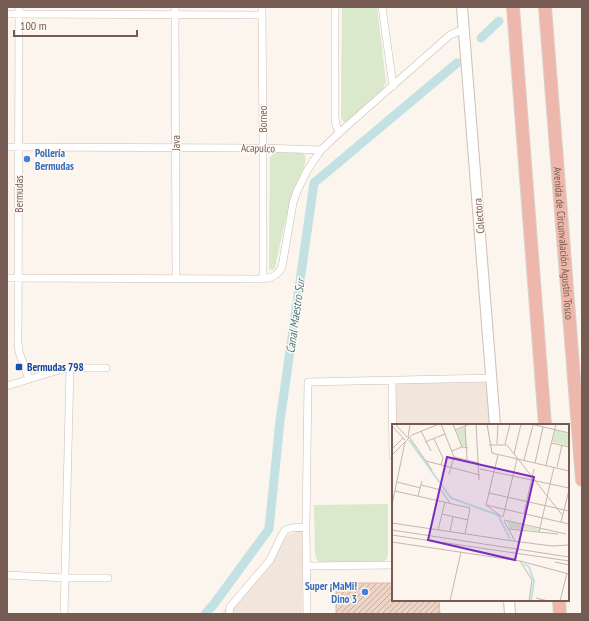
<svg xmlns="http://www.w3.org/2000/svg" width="589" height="621" font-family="'PT Sans Narrow',sans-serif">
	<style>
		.residential { fill: #f2e6dc }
		.green { fill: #dae8cc }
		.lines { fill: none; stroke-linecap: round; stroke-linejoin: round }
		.canal { stroke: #c3e1e3; stroke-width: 9 }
		.building { fill: url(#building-hatch); stroke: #dfbaa9 }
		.street-casing { stroke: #cdbdb3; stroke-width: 8 }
		.secondary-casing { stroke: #d2beb3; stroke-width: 12 }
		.highway-casing { stroke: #d8d1ce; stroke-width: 14 }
		.street { stroke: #fff; stroke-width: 7 }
		.secondary { stroke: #fff; stroke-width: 10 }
		.highway { stroke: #eeb7ab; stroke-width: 12 }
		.shop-dot { fill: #3f7fe0; stroke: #fef9f3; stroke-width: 1.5 }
		.transit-dot { fill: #1a4fb4; stroke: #fef9f3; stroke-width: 1.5 }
		.labels { text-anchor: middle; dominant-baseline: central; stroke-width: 3; stroke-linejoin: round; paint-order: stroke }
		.street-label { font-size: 11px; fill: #755b51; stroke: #fef9f3 }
		.shop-label { font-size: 11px; font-weight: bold; fill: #366cbe; stroke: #fef9f3; text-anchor: start }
		.transit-label { font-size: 11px; font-weight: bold; fill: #164399; stroke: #fef9f3; text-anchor: start }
		.water-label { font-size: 12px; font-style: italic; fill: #4a7a7f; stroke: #fef9f3 }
		.inset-river { fill: none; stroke: #c3e1e3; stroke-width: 2 }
		.inset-road { fill: none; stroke: #c5b7af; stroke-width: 1 }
		.view { fill: #7b2cbf; fill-opacity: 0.15; stroke: #7b2cbf; stroke-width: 2 }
		.inset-edge { fill: none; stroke: #755b51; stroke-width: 2 }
	</style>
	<defs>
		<pattern id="building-hatch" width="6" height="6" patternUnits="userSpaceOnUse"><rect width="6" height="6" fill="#eed4c7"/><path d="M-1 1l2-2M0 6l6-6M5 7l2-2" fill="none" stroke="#c5afa4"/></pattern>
	</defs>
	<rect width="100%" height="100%" fill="#fbf5ed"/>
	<!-- residential -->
	<path class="residential" d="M489,382L492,425H396V383Z
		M303,530L302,614H221L288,535Z"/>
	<!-- green -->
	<path class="green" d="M342,7H377L386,82L383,89L349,121L344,122L341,118Z
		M277,152L302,153L305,155C307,164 301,173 297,182C287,210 281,239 275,268L272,270L269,269L270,158L273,154Z
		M388,504V554L387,559L383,562H319L316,558L315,554L314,505Z"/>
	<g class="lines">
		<!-- canal -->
		<path class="canal" d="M481,38L499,21
			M205,614L214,604L269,529L280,421L314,183L457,63"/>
	</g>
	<!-- building -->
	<path class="building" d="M336,583H393V600H439L440,614H336Z"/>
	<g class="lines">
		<defs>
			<path id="street" d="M19,7L18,343L19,352L29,379
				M175,7L176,279
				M262,7L263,148V279
				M335,7V118L336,125L339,133
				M382,7L393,86
				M7,14L262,15
				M7,147L263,148L321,150
				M7,278L263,279C273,277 277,276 282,267L293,203L297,191L308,169L321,150L339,133L450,35L464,29
				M392,380L393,456
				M7,386L62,369L70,368H106
				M307,566L393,565
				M7,575L65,578H108
				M64,614L70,368
				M229,614L230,607L270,560L282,535L285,530L291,528L306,527
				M307,614L306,527L308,382L492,378"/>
			<path id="secondary" d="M462,7L495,425
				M509,600L510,614"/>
			<g id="highway">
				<path d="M513,7L545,425"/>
				<path id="s1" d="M545,7L582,480"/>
				<path d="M559,600L560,614"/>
			</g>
		</defs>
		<!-- street casing -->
		<use href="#street" class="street-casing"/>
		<!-- secondary casing -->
		<use href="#secondary" class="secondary-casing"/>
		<!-- highway casing -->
		<use href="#highway" class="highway-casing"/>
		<!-- street -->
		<use href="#street" class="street"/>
		<!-- secondary -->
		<use href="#secondary" class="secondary"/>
		<!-- highway -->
		<use href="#highway" class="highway"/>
	</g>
	<!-- markers -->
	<g class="shop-dot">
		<circle cx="27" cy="159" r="4"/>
		<circle cx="365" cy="592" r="4"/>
	</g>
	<rect class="transit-dot" x="15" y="363" width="8" height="8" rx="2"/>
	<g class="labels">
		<!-- street labels -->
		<g class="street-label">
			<text transform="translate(263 119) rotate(-90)">Borneo</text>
			<text transform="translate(176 143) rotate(-90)">Java</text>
			<text transform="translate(258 148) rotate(1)">Acapulco</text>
			<text transform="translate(19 194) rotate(-90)">Bermudas</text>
			<text transform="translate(479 216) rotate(-95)">Colectora</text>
			<text stroke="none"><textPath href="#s1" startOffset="237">Avenida de Circunvalación Agustín Tosco</textPath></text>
		</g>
		<!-- shop labels -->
		<g class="shop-label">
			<text x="35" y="153">Pollería<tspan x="35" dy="13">Bermudas</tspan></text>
			<text x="357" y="586" text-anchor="end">Super ¡MaMi!<tspan x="357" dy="13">Dino 3</tspan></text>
		</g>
		<!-- transit labels -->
		<g class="transit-label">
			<text x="27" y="367">Bermudas 798</text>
		</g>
		<!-- water labels -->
		<g class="water-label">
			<text transform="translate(295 316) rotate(-82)">Canal Maestro Sur</text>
		</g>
	</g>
	<!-- overview -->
	<g transform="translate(392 424)">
		<rect width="177" height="177" fill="#fbf5ed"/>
		<path d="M73,3L75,23L70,22L64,6ZM163,6L177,10V22L160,18ZM115,97L147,105V107L117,104Z" fill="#dae8cc"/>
		<path class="inset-river" d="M17,16L59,74L106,91L118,115M132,140L137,143L142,157L139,177"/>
		<path class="inset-road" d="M3,0L15,13M49,0L62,33L57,50M61,0L70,23M84,0L87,56M95,0L100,29L177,47M139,0L177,9M0,2L13,16M73,2L75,36M63,6L78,0M29,7L39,27M16,14L18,0M18,14L40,46M42,15L51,34L49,41M33,18L53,10M159,19L177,23M105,20L106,0M113,20L118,0M97,21H115L171,92M0,25L11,14M60,27L70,23L76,24M122,30L129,0M0,31L20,11L47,0M62,33L87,39M132,36L141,1M34,37L88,51M143,39L151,3M154,41L164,0M165,43L170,21M88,45L177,64M5,58L29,64M29,61L49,66L58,79M3,67L78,84L73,110M97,69L177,87M26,72L30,57M0,81L13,18M94,81L177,100M94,81L106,31M94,81L110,93M132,89L142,45M50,90L76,96M111,93L125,35M112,96L174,110M112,97L123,117M169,98L177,66M0,99L121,117M117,105L166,110M0,106L177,133M46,106L53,78M58,107L61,93M147,108L162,43M0,111L177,137M121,117L160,122L177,121M0,118L128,137L177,150M128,137L140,156L137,177M163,138L177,141M144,174L156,177M58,177L69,128M168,177L175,149"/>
		<path class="view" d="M55,33L142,53L123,136L36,116Z"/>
		<rect width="177" height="177" class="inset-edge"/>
	</g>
	<!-- border -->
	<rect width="589" height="621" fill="none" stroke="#755b51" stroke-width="16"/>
	<!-- scale -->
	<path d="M14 30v6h123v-6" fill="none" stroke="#755b51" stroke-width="2"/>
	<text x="20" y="30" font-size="12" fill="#755b51" stroke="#fef9f3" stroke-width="3" paint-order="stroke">100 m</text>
</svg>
